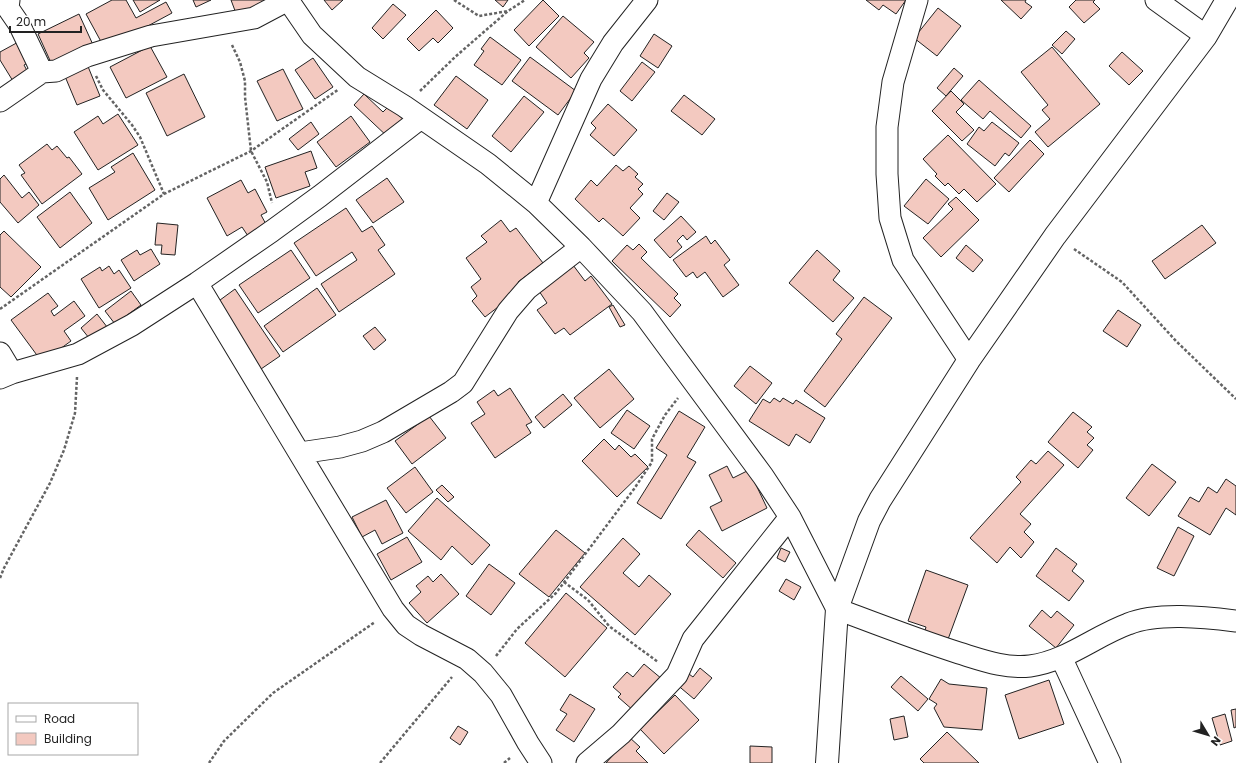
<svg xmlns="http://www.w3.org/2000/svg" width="1236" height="763" font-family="Poppins,sans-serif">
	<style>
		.building { fill: #f3c9c0; stroke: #222 }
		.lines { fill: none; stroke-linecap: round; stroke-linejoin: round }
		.street-casing { stroke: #222; stroke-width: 23 }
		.primary-casing { stroke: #222; stroke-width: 24 }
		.path { stroke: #646464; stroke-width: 2.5; stroke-dasharray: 3 2; stroke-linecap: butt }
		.street { stroke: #fff; stroke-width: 21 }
		.primary { stroke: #fff; stroke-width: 22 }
	</style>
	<rect width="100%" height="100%" fill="#fff"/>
	<!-- building -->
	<path class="building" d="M112,0H126L136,18L166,2L172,13L105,49L86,14Z
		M133,0H160L140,12Z
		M193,0H211L196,7Z
		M231,0H275L237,16Z
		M324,0H343L332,10Z
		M495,0H508L503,7Z
		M543,0L559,16L529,46L514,30Z
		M866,0H906L896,14L883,5L879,10Z
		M1001,0H1026L1025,2L1032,7L1021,19Z
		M1076,0H1095L1093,2L1100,9L1084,23L1069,7Z
		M393,4L406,15L383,39L372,28Z
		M938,8L961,26L937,56L914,38Z
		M436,10L453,28L438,43L433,38L419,51L407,39Z
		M79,14L94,47L53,67L38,34Z
		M563,16L594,42L584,53L589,58L571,78L536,47Z
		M1066,31L1075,39L1062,54L1052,45Z
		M654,34L672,46L658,68L640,56Z
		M490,37L521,60L502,85L474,65L484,51L481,49Z
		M22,40L33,60L24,65L31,78L16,86L0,60V52Z
		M150,46L167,77L126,98L110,67Z
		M1052,47L1100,104L1048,147L1035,132L1050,119L1042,110L1048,105L1021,72Z
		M1122,52L1143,71L1129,85L1109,66Z
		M530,57L576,91L558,115L512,81Z
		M313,58L333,87L315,99L295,70Z
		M642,62L655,72L632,101L620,91Z
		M87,64L100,96L77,105L64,74Z
		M954,68L963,76L946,96L937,88Z
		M283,69L303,109L277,121L257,81Z
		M184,74L205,117L167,136L146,93Z
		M456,76L488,100L467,129L434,105Z
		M979,80L1031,126L1021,138L990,111L983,119L961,100Z
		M951,91L964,104L956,112L974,130L962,141L932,111Z
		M364,94L383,112L389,106L406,122L390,139L354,105Z
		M684,95L715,119L702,135L671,111Z
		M524,96L544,112L511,152L492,136Z
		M608,104L637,130L614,156L590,135L596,128L591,123Z
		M118,114L138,145L98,170L74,132L98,116L103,124Z
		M351,116L370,142L336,167L317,142Z
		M311,122L319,134L298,150L289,139Z
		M992,122L1019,143L1009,156L1005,153L995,166L967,144L979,127L984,131Z
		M948,135L996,184L977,202L964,189L959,194L948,183L945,186L935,176L937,174L923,159Z
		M1030,140L1044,154L1009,192L994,178Z
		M47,144L52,150L57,146L67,158L69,157L82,174L42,204L21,175L25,173L19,165Z
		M311,151L317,168L305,172L310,186L276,198L265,167Z
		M133,153L155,190L108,220L89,188L115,172L111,167Z
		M616,165L623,171L629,166L638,174L635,177L643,184L638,189L643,194L630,208L640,218L623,236L603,218L599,222L575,199L591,180L597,186Z
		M4,175L22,198L29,192L39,205L18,223L0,202V179Z
		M387,178L404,202L373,223L356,200Z
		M926,179L949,199L928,224L904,206Z
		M241,180L248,193L255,189L267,212L261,215L267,226L248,236L242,227L227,236L207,198Z
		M70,192L92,223L60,248L37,217Z
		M667,193L679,202L664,220L653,211Z
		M956,197L979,220L941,257L923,238L953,209L948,204Z
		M346,208L362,232L372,226L385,245L378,250L395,274L339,312L321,284L357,260L352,252L316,276L294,243Z
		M681,216L696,232L687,240L683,235L677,241L682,247L670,258L654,240Z
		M501,220L510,232L516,228L543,263L518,282L523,288L485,317L472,301L477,296L471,287L481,279L466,258L487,242L481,236Z
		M157,223L178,225L175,255L161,254L162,245H155Z
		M1202,225L1216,243L1165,279L1152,261Z
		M4,231L41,267L11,297L0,287V235Z
		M706,236L711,244L715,240L730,260L724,265L739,285L723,297L705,272L697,278L693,272L686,277L673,260Z
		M639,244L647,252L641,258L678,294L674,298L681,305L670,317L612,261L627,245L633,250Z
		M966,245L983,260L973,272L956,258Z
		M151,249L160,264L134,281L121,260L137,250L140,255Z
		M291,250L310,278L258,313L239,285Z
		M817,250L840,271L833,280L854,298L833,322L789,283Z
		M573,265L585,281L591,276L612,304L570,335L564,328L555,334L537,310L547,303L539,291Z
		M109,266L114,274L119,270L131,288L99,308L81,279L100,267L102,271Z
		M317,288L336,315L283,352L264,326Z
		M235,289L280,356L261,369L216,303Z
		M131,291L141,305L115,324L105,311Z
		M48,293L58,306L51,311L54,316L74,301L85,316L64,331L71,341L42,362L11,320Z
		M864,297L892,318L825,407L804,391L842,339L836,334Z
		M613,305L625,325L620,327L609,307Z
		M1118,310L1141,325L1127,347L1103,331Z
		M97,314L111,332L89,338L81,328Z
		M375,327L386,340L374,350L363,336Z
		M750,366L772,383L756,404L734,386Z
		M609,369L634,399L600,428L574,398Z
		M510,388L532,422L526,425L531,433L495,458L471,423L485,414L477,402L494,390L498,396Z
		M563,394L572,405L544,428L535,417Z
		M774,398L780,402L783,398L793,404L796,400L825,418L810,443L796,434L789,446L749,421L763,399L770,403Z
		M627,410L650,426L634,449L611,433Z
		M679,411L705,427L687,457L696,462L661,519L637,503L667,455L656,448Z
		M1073,412L1092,427L1087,432L1094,438L1087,445L1093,450L1078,468L1048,442Z
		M429,416L446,438L412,464L395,441Z
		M604,439L615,450L619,445L631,457L635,454L648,467L617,497L582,461Z
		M1048,451L1064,465L1020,514L1031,524L1024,532L1034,542L1021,558L1010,547L997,563L970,538L1021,482L1016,477L1031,460L1036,464Z
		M1152,464L1176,482L1149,516L1126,498Z
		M727,466L733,478L749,470L767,508L722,531L710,507L722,501L709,475Z
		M415,467L433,492L406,513L387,488Z
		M1226,479L1236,486V515L1226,508L1210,535L1178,516L1190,497L1199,502L1208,487L1217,493Z
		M442,485L454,497L448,502L436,490Z
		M437,498L490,545L472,565L452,546L441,560L408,531Z
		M386,500L403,533L382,544L375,530L362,537L352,517Z
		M1178,527L1194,536L1174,576L1157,568Z
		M556,530L585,553L549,597L519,574Z
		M699,530L736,563L723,578L686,545Z
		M407,537L422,562L391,580L377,554Z
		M623,538L640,554L623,573L639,587L649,575L671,594L635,635L580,587Z
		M781,548L790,552L785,562L777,558Z
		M1056,548L1077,564L1072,571L1084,581L1069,601L1036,576Z
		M489,564L515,583L491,615L466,596Z
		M926,570L968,585L947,642L924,634L926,627L908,621Z
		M441,574L459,594L427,623L409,603L421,592L416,586L428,576L433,582Z
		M786,579L801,587L794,600L779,591Z
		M566,593L607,628L565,677L525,643Z
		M1042,610L1051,618L1057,611L1074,625L1056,648L1029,626Z
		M644,664L662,679L634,711L618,697L621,694L613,687L627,672L633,677Z
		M700,668L712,678L694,699L675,683L685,671L693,677Z
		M901,676L928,699L918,711L891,687Z
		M941,679L949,684L987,688L982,730L944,727L934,708L937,704L929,699Z
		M1049,680L1064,724L1019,739L1005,695Z
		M570,694L595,709L574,742L556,730L567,714L560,710Z
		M675,695L699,720L664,754L640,729Z
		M1236,709V727L1234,728L1231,710Z
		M1225,714L1232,741L1220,745L1212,718Z
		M904,716L908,737L894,740L890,719Z
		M458,726L468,732L460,745L450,738Z
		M947,732L979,763H924L920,759Z
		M629,737L640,747L636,751L648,763H606Z
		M750,746L772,747V763H750Z"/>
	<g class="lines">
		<defs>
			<path id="street" d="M9,0L8,8L19,24L42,72
				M288,0L312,35L357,77L404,106L488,164L536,203L581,247L642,312L763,476L790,517L837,609C877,624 918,640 959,653C982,660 1006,669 1030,666C1067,661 1095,636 1128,624C1157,612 1204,617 1236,621
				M917,0L893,82L887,127V174L890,218L903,260L969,360
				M1156,0L1206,36
				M0,101L42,72L56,71L87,56L151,36L254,18L288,0
				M536,203L591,79L613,43L647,0
				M197,283L393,609L406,625L421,635L467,659L483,673L501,695L528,743L541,763
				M0,353L12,373
				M0,378L12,373L78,354L132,325L197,283L272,231L320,196L421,118
				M300,453L340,447L362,441L383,432L451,392L463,383L508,311L527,289L581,247
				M1061,657L1110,763
				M587,763L621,734L677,675L693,639L790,517"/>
			<path id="primary" d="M827,763L837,609L869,521L880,500L969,360L1055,236L1206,36L1227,0"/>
		</defs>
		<!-- street casing -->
		<use href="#street" class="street-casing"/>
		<!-- primary casing -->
		<use href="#primary" class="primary-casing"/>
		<!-- path -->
		<path class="path" d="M454,0L479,16L508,11
			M232,45L240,62L245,81V97L251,151L267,182L272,203
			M96,76L103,90L132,125L140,137L164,194
			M420,91L455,57L508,11L525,0
			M1074,249L1122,282L1176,341L1236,399
			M0,309L164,194L251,151L339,89
			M0,578L4,568L50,483L64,450L75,413L77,377
			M564,582L588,600L609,626L658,662
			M496,656L517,629L556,593L634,489L652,462V439L665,415L678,398
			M209,763L224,741L273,693L375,622
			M380,763L452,677
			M504,763L510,758"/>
		<!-- street -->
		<use href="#street" class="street"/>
		<!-- primary -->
		<use href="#primary" class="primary"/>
	</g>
	<!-- legend -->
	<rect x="8" y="703" width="130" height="52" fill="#ffffff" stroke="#a7a7a7"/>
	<rect x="16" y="716" width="20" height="6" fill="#ffffff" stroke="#a7a7a7"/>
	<text x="44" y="723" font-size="12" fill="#222222">Road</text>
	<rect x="16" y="733" width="20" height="12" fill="#f3c9c0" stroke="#a7a7a7"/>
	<text x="44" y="743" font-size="12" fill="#222222">Building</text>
	<!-- north arrow -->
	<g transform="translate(1208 735) rotate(128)" stroke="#ffffff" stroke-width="3" paint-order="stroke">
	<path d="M0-3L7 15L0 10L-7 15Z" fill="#222222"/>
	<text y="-6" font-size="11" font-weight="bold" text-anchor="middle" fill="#222222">N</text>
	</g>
	<!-- scale -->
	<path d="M10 26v6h71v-6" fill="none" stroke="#222222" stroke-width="2"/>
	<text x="16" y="26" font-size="12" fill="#222222" stroke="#ffffff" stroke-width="3" paint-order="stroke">20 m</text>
</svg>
